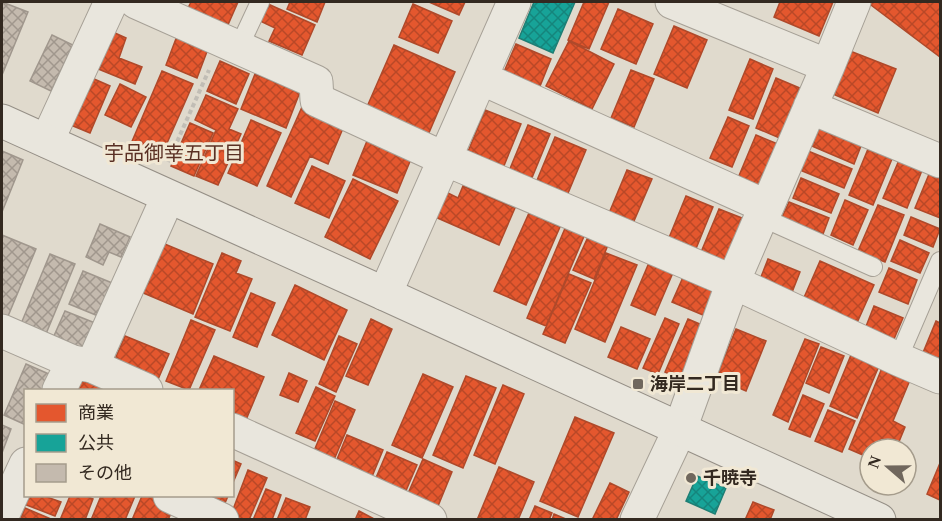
<svg xmlns="http://www.w3.org/2000/svg" width="942" height="521" font-family="'Times New Roman','Noto Sans JP',serif">
	<style>
		.shops { fill: url(#shops-cross-hatch); stroke: #af492a; stroke-width: 1.5 }
		.public { fill: url(#public-cross-hatch); stroke: #1f7e74; stroke-width: 1.5 }
		.building { fill: url(#building-cross-hatch); stroke: #a0978d; stroke-width: 1.5 }
		.lines { fill: none; stroke-linecap: round; stroke-linejoin: round }
		.lane-casing { stroke: #a6a096; stroke-width: 20 }
		.street-casing { stroke: #a6a096; stroke-width: 35 }
		.secondary-casing { stroke: #958f86; stroke-width: 35 }
		.path { stroke: #c1bdb5; stroke-width: 4; stroke-dasharray: 4.5 3; stroke-linecap: butt }
		.lane { stroke: #e9e6dd; stroke-width: 18 }
		.street { stroke: #e9e6dd; stroke-width: 33 }
		.secondary { stroke: #e9e6dd; stroke-width: 33 }
		.poi-dot { fill: #70675d; stroke: #f1e8d4; stroke-width: 2 }
		.labels { text-anchor: middle; dominant-baseline: central; stroke-width: 6; stroke-linejoin: round; paint-order: stroke }
		.poi-label { font-size: 18px; font-weight: bold; fill: #332920; stroke: #f1e8d4; text-anchor: start }
		.neighbourhood-label { font-size: 20px; fill: #5a3024; stroke: #f1e8d4 }
	</style>
	<defs>
		<pattern id="shops-cross-hatch" width="8" height="8" patternUnits="userSpaceOnUse" patternTransform="scale(1.5)"><rect width="8" height="8" fill="#e4572e"/><path d="M0 0l8 8M0 8l8-8" fill="none" stroke="#b94827"/></pattern>
		<pattern id="public-cross-hatch" width="8" height="8" patternUnits="userSpaceOnUse" patternTransform="scale(1.5)"><rect width="8" height="8" fill="#17a398"/><path d="M0 0l8 8M0 8l8-8" fill="none" stroke="#15857c"/></pattern>
		<pattern id="building-cross-hatch" width="8" height="8" patternUnits="userSpaceOnUse" patternTransform="scale(1.5)"><rect width="8" height="8" fill="#c4baae"/><path d="M0 0l8 8M0 8l8-8" fill="none" stroke="#a0978d"/></pattern>
	</defs>
	<rect width="100%" height="100%" fill="#e0dacd"/>
	<!-- shops -->
	<path class="shops" d="M191,2H238L227,27L187,10Z
		M290,2H325L317,22L287,9Z
		M429,2H465L459,15Z
		M584,2H609L589,49L568,40Z
		M780,2H833L819,36L774,17Z
		M867,2H940V57Z
		M268,4L315,25L302,55L269,41L275,28L260,21Z
		M413,4L452,21L438,53L399,37Z
		M618,9L653,24L636,64L601,49Z
		M674,26L707,40L687,88L654,74Z
		M106,29L126,38L119,58L142,67L135,84L91,66Z
		M177,36L208,49L197,78L166,65Z
		M569,41L614,64L592,109L546,86Z
		M516,44L551,59L536,96L500,81Z
		M394,45L455,72L428,135L366,109Z
		M850,51L896,69L878,113L833,94Z
		M750,59L773,69L753,119L729,110Z
		M220,61L249,74L236,104L207,91Z
		M631,70L654,79L634,127L611,118Z
		M162,71L193,84L160,159L130,146Z
		M255,74L300,92L286,128L241,109Z
		M85,75L110,86L90,133L66,123Z
		M776,78L802,89L782,139L756,128Z
		M120,84L146,97L131,127L105,115Z
		M206,95L238,109L229,129L241,134L218,185L196,176L216,130L195,120Z
		M302,107L344,126L328,164L310,156L291,197L267,186Z
		M485,110L521,124L501,173L465,159Z
		M728,117L749,126L732,167L710,158Z
		M251,120L281,133L257,186L228,173Z
		M190,123L213,133L194,176L171,166Z
		M528,125L550,134L529,185L507,176Z
		M819,128L861,146L854,164L812,146Z
		M756,135L780,145L762,188L738,178Z
		M555,137L586,150L566,198L535,185Z
		M367,141L411,159L397,193L353,175Z
		M868,149L892,159L873,205L849,195Z
		M808,151L852,169L844,188L800,170Z
		M902,153L925,163L907,208L883,198Z
		M312,166L345,181L329,218L295,203Z
		M932,167L940,170V218L915,208Z
		M627,170L652,179L631,228L607,218Z
		M801,178L839,194L831,213L793,198Z
		M353,179L398,201L370,259L325,237Z
		M463,186L515,208L499,245L433,216L444,191L458,198Z
		M686,196L713,207L693,256L666,245Z
		M845,200L868,210L853,245L831,235Z
		M789,202L829,218L823,234L782,217Z
		M878,205L904,215L885,262L858,251Z
		M719,209L747,220L726,269L699,257Z
		M529,213L560,227L526,305L494,291Z
		M911,217L940,229L933,247L904,235Z
		M566,226L585,234L546,326L527,318Z
		M588,237L608,245L594,279L573,270Z
		M155,240L213,264L193,314L134,289Z
		M900,240L929,253L920,273L891,261Z
		M222,253L241,261L236,273L252,279L230,331L195,317Z
		M606,253L637,265L605,342L575,329Z
		M651,258L675,268L655,315L631,305Z
		M768,259L800,272L789,300L757,287Z
		M820,261L874,285L856,325L802,302Z
		M889,268L917,280L908,304L879,292Z
		M569,274L591,283L565,343L543,334Z
		M684,275L715,287L703,315L672,302Z
		M295,285L347,310L324,360L272,335Z
		M251,293L275,303L257,347L233,337Z
		M874,306L903,318L891,346L863,334Z
		M665,318L679,324L658,374L643,368Z
		M371,319L392,329L368,385L346,376Z
		M688,319L702,325L680,378L665,372Z
		M191,320L215,330L189,390L166,381Z
		M936,321L940,323V362L922,355Z
		M621,327L650,339L637,369L608,357Z
		M736,329L766,341L746,391L716,378Z
		M125,336L169,354L156,384L112,366Z
		M339,336L357,344L336,392L319,384Z
		M805,339L819,344L788,422L773,415Z
		M821,347L844,356L829,393L806,383Z
		M851,355L879,366L857,418L830,406Z
		M214,356L264,377L243,427L232,422V390H199Z
		M882,368L910,380L893,421L905,427L896,449H870V458L849,449Z
		M289,373L307,381L298,402L280,395Z
		M423,374L453,387L422,458L392,445Z
		M466,376L496,388L463,468L433,455Z
		M79,379L107,390H74Z
		M503,385L524,394L495,464L474,455Z
		M316,387L335,396L315,441L296,433Z
		M803,395L824,404L810,437L789,429Z
		M335,401L355,410L331,467L311,458Z
		M828,410L855,421L842,452L815,441Z
		M575,417L614,433L578,517L540,501Z
		M347,435L383,450L371,479L335,464Z
		M387,452L417,465L402,500L372,487Z
		M423,459L452,472L436,511L406,498Z
		M232,460L241,464L232,485Z
		M940,463V500L927,494Z
		M499,467L534,482L518,520H477Z
		M248,470L267,478L249,520H229Z
		M610,483L629,492L616,520H592Z
		M266,489L281,495L272,520H253Z
		M28,496H44L61,502L55,516L24,504Z
		M70,496H86L93,499L85,520H60Z
		M101,496H135L125,520H91Z
		M142,496H150L174,506L168,520H132Z
		M211,496H228L222,510L208,504Z
		M286,498L310,507L305,520H277Z
		M753,502L774,510L770,520H745Z
		M535,506L552,513L549,520H529Z
		M25,508L51,519L50,520H20Z
		M359,511L376,520H355Z
		M554,514L568,520H552Z"/>
	<!-- public -->
	<path class="public" d="M534,2H575L553,53L519,38Z
		M697,476L726,488L715,514L686,501Z"/>
	<!-- building -->
	<path class="building" d="M2,2L28,12L2,75Z
		M52,35L73,45L51,91L30,81Z
		M2,151L23,160L2,212Z
		M100,224L130,237L121,257L109,252L103,265L86,257Z
		M2,235L36,249L6,321L2,319Z
		M50,254L75,264L43,341L18,331Z
		M83,271L117,285L103,318L69,304Z
		M65,311L100,325L93,342L80,350L53,338Z
		M26,364L51,375L44,390H26V425L4,415Z
		M2,425L11,429L2,453Z"/>
	<g class="lines">
		<defs>
			<path id="lane" d="M239,47L260,2
				M761,217L873,267
				M898,359L940,261"/>
			<path id="street" d="M136,2L316,82L317,100L445,159L733,282L898,359L940,377
				M672,2L828,66
				M481,78L767,207
				M810,107L940,161
				M47,141L111,2
				M385,294L514,2
				M2,331L73,362L92,366L146,390
				M92,366L168,197
				M59,390L73,362
				M232,430L430,520
				M170,496L222,520
				M2,516L26,464
				M637,520L680,429L733,282L761,217L767,207L828,66L854,2"/>
			<path id="secondary" d="M2,121L385,294L879,520"/>
		</defs>
		<!-- lane casing -->
		<use href="#lane" class="lane-casing"/>
		<!-- street casing -->
		<use href="#street" class="street-casing"/>
		<!-- secondary casing -->
		<use href="#secondary" class="secondary-casing"/>
		<!-- path -->
		<path class="path" d="M168,162L209,70"/>
		<!-- lane -->
		<use href="#lane" class="lane"/>
		<!-- street -->
		<use href="#street" class="street"/>
		<!-- secondary -->
		<use href="#secondary" class="secondary"/>
	</g>
	<!-- markers -->
	<g class="poi-dot">
		<rect x="632" y="378" width="12" height="12" rx="3"/>
		<circle cx="691" cy="478" r="6"/>
	</g>
	<g class="labels">
		<!-- poi labels -->
		<g class="poi-label">
			<text x="650" y="384">海岸二丁目</text>
			<text x="703" y="478">千暁寺</text>
		</g>
		<!-- neighbourhood labels -->
		<g class="neighbourhood-label">
			<text x="174" y="153">宇品御幸五丁目</text>
		</g>
	</g>
	<!-- border -->
	<rect width="942" height="521" fill="none" stroke="#332920" stroke-width="6"/>
	<!-- legend -->
	<rect x="24" y="389" width="210" height="108" fill="#f1e8d4" stroke="#a59c8c" stroke-width="1.5"/>
	<rect x="36" y="404" width="30" height="18" fill="#e4572e" stroke="#a59c8c" stroke-width="1.5"/>
	<text x="78" y="419" font-size="18" fill="#332920">商業</text>
	<rect x="36" y="434" width="30" height="18" fill="#17a398" stroke="#a59c8c" stroke-width="1.5"/>
	<text x="78" y="449" font-size="18" fill="#332920">公共</text>
	<rect x="36" y="464" width="30" height="18" fill="#c4baae" stroke="#a59c8c" stroke-width="1.5"/>
	<text x="78" y="479" font-size="18" fill="#332920">その他</text>
	<!-- north arrow -->
	<g transform="translate(888 467) rotate(290)"><circle r="28" fill="#f1e8d4" stroke="#a59c8c" stroke-width="1.5"/>
	<path d="M0-4.5L10 22L0 15L-10 22Z" fill="#70675d"/>
	<text y="-9" font-size="16" font-weight="bold" text-anchor="middle" fill="#332920">N</text>
	</g>
</svg>
